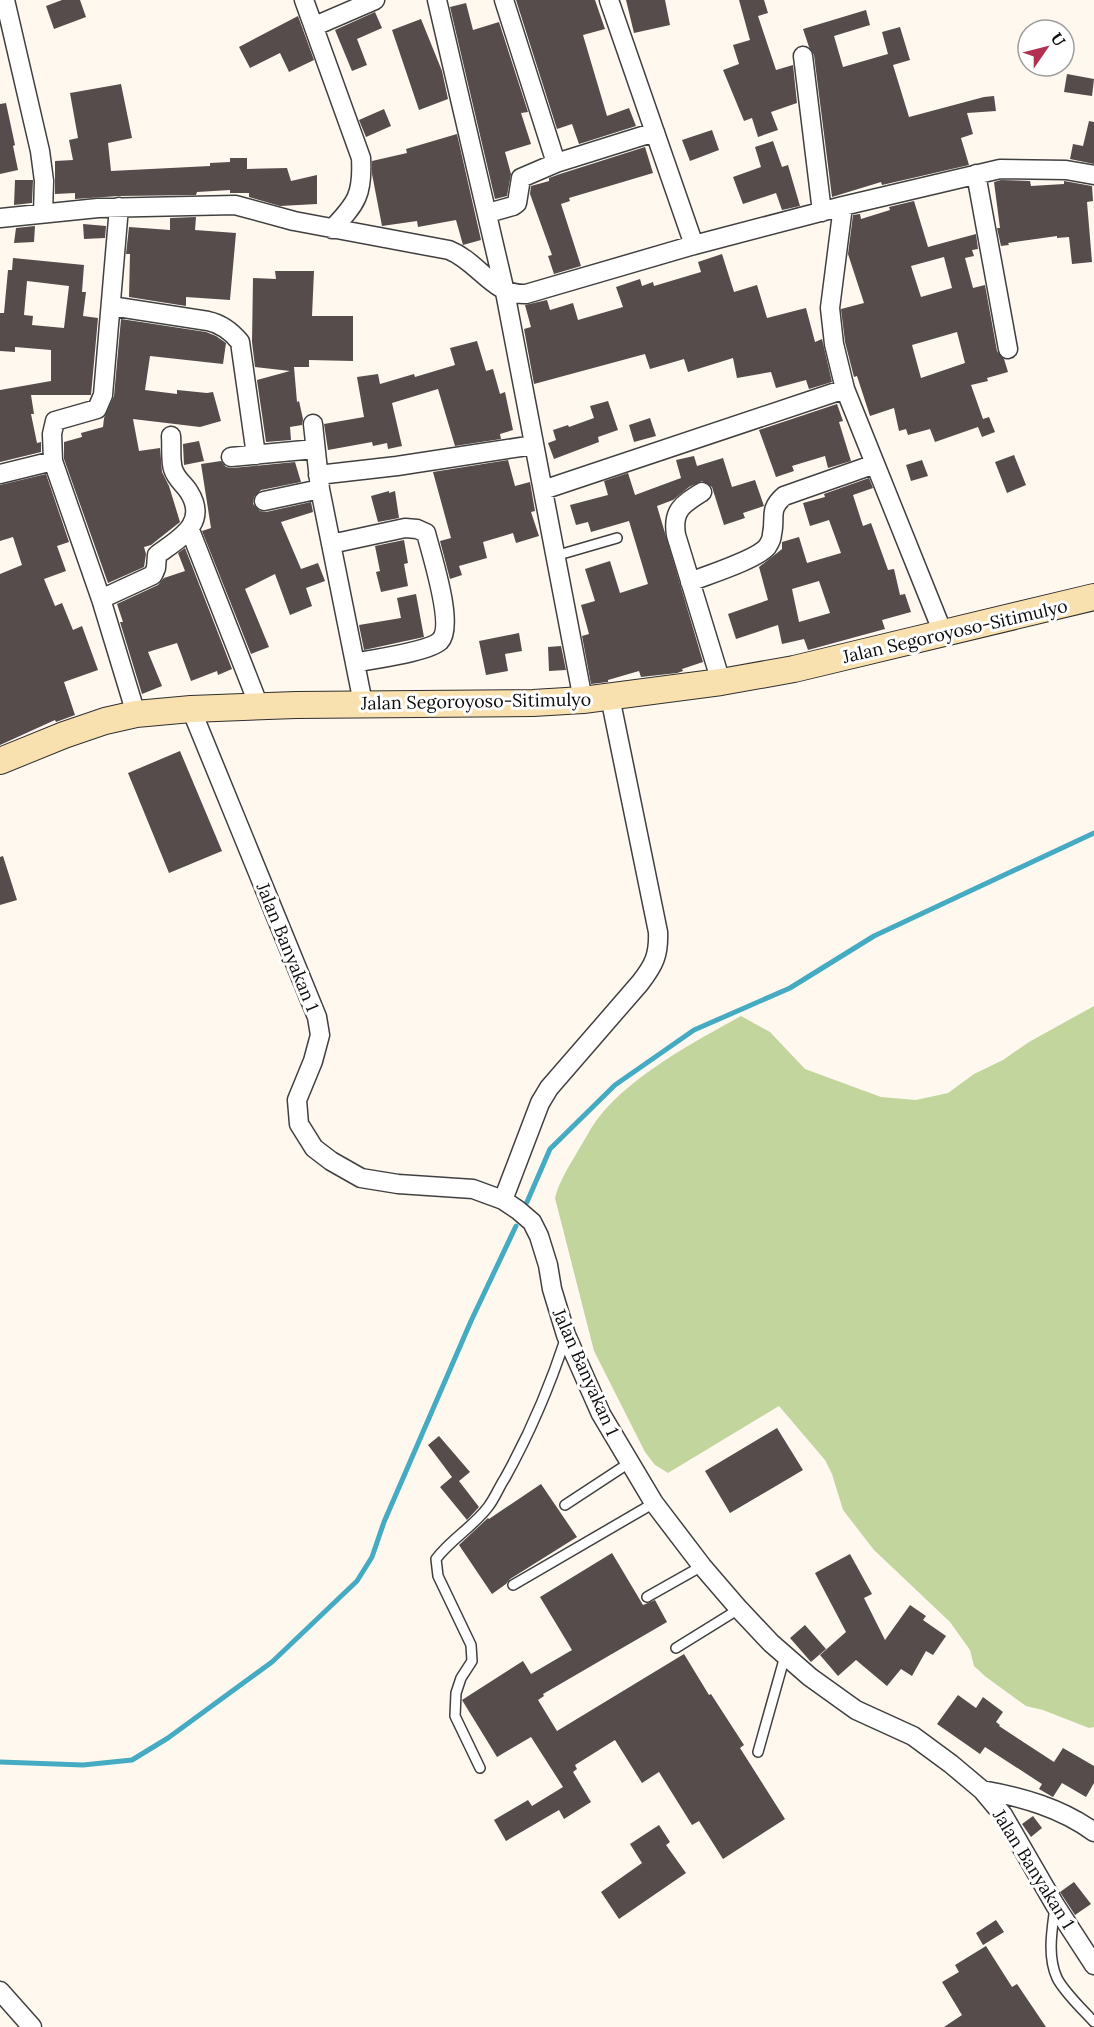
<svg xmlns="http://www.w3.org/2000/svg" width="1094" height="2027" font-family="Lora,serif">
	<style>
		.forest { fill: #c2d59c }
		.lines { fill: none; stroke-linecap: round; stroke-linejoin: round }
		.stream { stroke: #45abc2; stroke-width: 5 }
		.building { fill: #554c4b; fill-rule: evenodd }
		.service-casing { stroke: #404040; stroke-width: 12 }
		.minor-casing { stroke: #404040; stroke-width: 21 }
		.secondary-casing { stroke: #2f2f2f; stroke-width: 28 }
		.service { stroke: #fff; stroke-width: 9 }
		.minor { stroke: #fff; stroke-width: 18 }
		.secondary { stroke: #f8e0af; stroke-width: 26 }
		.labels { text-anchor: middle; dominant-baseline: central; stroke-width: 6; stroke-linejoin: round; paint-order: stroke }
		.street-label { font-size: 18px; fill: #0d0d0d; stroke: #fff }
	</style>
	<rect width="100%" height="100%" fill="#fef8ef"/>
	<!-- forest -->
	<path class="forest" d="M1094,1006V1727L1089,1728L1043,1710L1026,1706L986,1677L974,1666L970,1650L950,1622L874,1550L843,1510L832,1474L825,1460L779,1406L668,1473L655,1465L645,1452L594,1351L555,1198C560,1179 570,1165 579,1149C586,1138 591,1127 599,1117C632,1075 694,1042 741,1016L770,1032L805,1069L881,1097L916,1100L948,1093L974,1074L1003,1060L1029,1042Z"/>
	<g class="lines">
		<!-- stream -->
		<path class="stream" d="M527,1202L550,1149L615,1085L694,1030L790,988L874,936L1094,833
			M0,1762L83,1765L132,1760L168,1738L272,1662L357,1581L372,1557L384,1522L471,1321L516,1226"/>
	</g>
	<!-- building -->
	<path class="building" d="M62,0H80L86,17L54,29L46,6Z
		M516,0H595L605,29L583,35L607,116L629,108L636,126L579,144L572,124L557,129Z
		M626,0H665L670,25L634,33Z
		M739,0H764L768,13L758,16L776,70L793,65L797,103L771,112L778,130L758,137L752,118L744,121L723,70L739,64L733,45L750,40Z
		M466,3L473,30L499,22L528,112L521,113L531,144L505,152L511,174L507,196L495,199L450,7Z
		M866,10L870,25L834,36L843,67L888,54L882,32L900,27L910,60L893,65L909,117L984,97L994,96L996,111L967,113L973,134L961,138L969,165L882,185L881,182L832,197L814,55L809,47L803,29Z
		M375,12L382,28L357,39L367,65L352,71L335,30Z
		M298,16L314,60L289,72L280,53L250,68L239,47Z
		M421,19L442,71L448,99L419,110L392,30Z
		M1067,74L1094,79L1092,96L1064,92Z
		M121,84L132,138L108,143L111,171L210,166V163L230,162V158H247V169L287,168L291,181L317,175V204L280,206L249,197V193H230V190L197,192L196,195L119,196L75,199V193L55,194V161L73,160L69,140L78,138L70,93Z
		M6,103L15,145L13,146L18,170L0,174V104Z
		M384,109L391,126L366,137L359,120Z
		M1089,121L1094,122V164L1070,159L1073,144L1083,146Z
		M712,130L719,150L690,161L682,140Z
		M457,134L481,240L463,245L456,220L418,227L417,221L382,226L372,174V161L407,153L406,149Z
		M773,141L782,167L788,165L800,206L782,210L776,193L743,204L733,177L761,167L755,147Z
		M645,147L653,173L569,198L570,201L561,204L581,266L554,274L548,256L552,255L530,194L531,186L549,181V178L560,174Z
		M15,180H33L32,203L14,205Z
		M1001,180L1030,181L1031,186L1064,184V181L1092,186L1093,201L1087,202L1092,262L1072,264L1069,237L1057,238V236L1008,243L1009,245L1001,246L997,228H1000L994,182Z
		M914,201L928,247L976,234L978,249L972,250L974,256L965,258L973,288L985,285L997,351L1004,359L1008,372L987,378L988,381L971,385L983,419L989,417L995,432L982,437L978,427L935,442L930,429L908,435L906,429L899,431L894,408L870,416L857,376L854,377L845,342L841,309L864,303L848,254L853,215L860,214L861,219L890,210L889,207ZM944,257L952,288L921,297L911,266ZM957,332L965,363L921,378L912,345Z
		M196,217L195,230L236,233L230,300L186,297V306L129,297L130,254H126L129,227L170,230V218Z
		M83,224L106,226L105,238L84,239Z
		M35,226L34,242L14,243L16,228Z
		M722,254L734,292L757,285L767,318L806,308L815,342L822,339L832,382L809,389L806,380L776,388L771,372L737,378L733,358L688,372L684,359L650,369L645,354L534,384L524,329L531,327L525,305L547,300L550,310L573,303L578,320L623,307L616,287L640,279L642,286L653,282L654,286L701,272L698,262Z
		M13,258L84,265L82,292H86L83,316L98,318L91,395H31L34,414H31L37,443L41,442V452L0,462V390L51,381V350L15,347V352L0,351V313H4L8,270H12ZM27,281L69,286L64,328L32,325L33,316L24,315Z
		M275,271H314L312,316H353V361L309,360V367H294L297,402L299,401L303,419L302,425L290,427L291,440L266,442L257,380L290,371L255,367L252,342L253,278L276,279Z
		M121,319L206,332L216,336L226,343L223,364L150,356L145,390L177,394V390L207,393L213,392L221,421L200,427L133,419L139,451L160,448L162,472L169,486L180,522L151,545L144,547L146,554L144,567L108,583L64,459V442L82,437L81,433L103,427L104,418L114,396Z
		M477,341L486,371L493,369L500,394L505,392L513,430L500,434L501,439L455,446L438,389L392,403L402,446L388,449L387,443L373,446L372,442L328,450L324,424L364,417L357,377L378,374L380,384L414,374L415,377L455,365L450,348Z
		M608,401L618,430L598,437L599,442L554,459L548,443L556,440L553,430L568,425L569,427L594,418L590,406Z
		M837,404L843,421L839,422L851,461L828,468L825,456L792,466L794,471L776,477L759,430Z
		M650,418L656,436L634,442L629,425Z
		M199,441L204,461L184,465L183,444Z
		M1014,455L1026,485L1007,493L995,462Z
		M694,456L697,466L723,458L732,487L755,480L764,506L743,513L745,518L724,525L712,487L702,481L689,487L673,500L657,506L703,662L682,669L683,671L677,673L641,677L639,671L608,680V682L591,684L582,636L589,634L581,605L595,601L585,569L610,561L620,593L648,584L629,521L591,532L588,522L576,525L570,505L608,495L604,481L628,473L635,495L681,478L676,460Z
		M508,460L515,486L530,482L535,511L531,512L539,536L516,543L513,533L483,542L487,558L459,566L462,575L450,579L440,541L451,538L433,472Z
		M922,460L928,476L911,481L906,465Z
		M221,461L226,467L232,468L295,462L301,482L261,490L254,497L253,504L260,511L266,512L311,502L313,512L281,522L301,569L318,563L325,581L306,588L312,606L290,615L275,574L245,589L269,647L251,654L202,531L211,528L201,464Z
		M46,474L69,542L57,546L66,571L44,579L55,606L62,603L73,630L82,626L98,670L64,682L75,715L56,722L55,720L0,745V574L22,565L13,537L0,541V485Z
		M869,478L873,488L853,495L863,526L871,523L888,570L894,569L900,595L905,594L911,612L882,620L885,629L808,650L804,639L782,644L778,625L736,639L728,614L768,600L759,567L782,549V542L799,537L807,563L841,553L829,520L810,526L803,503L825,497L824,494ZM819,581L830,613L799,622L792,589Z
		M389,491V493L395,491L399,518L378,522L371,496Z
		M404,540L408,563L404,564L408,586L381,592L376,572L380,571L375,546Z
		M185,548L232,669L218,675L217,671L191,681L177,643L148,652L162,686L142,694L120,622H123L117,604L158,585L164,578L185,571L178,553Z
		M416,594L424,637L364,650L359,625L401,618L397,598Z
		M519,633L522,651L505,654L508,671L486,675L479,641Z
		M561,646L566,670L549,671L548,647Z
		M180,751L222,851L169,873L128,773Z
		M3,856L17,900L0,905V857Z
		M777,1428L803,1470L730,1513L705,1471Z
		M439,1436L470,1472L459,1481L479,1507L467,1520L440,1487L452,1477L428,1445Z
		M541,1484L577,1537L510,1579L506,1584L492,1594L459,1545L488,1518L489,1519Z
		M612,1553L643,1605L655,1600L667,1622L543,1694L544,1696L538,1700L557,1731L684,1654L709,1695L711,1694L744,1745L740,1748L785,1819L723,1859L699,1821L692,1825L659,1772L642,1783L615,1740L575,1765L577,1769L573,1772L591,1802L564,1819L559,1810L506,1841L494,1820L528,1800L532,1806L563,1787L531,1737L497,1757L462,1700L523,1661L531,1674L572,1650L540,1597Z
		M850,1554L872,1594L864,1598L885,1640L910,1605L926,1616L923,1620L946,1636L933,1655L926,1651L912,1676L901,1669L887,1686L856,1660L838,1676L820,1655L846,1632L815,1573Z
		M805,1625L826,1649L811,1662L790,1638Z
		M958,1695L976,1708L983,1697L1003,1712L996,1722L1000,1725L999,1726L1054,1762L1063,1748L1094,1766V1783L1086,1797L1062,1783L1053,1797L1051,1796L1039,1789L1042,1784L985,1747L980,1754L937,1724Z
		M1033,1816L1042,1828L1031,1837L1022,1824Z
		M659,1825L670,1842L666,1845L686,1873L619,1919L601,1892L642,1863L630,1844Z
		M1074,1882L1091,1904L1075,1915L1060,1892Z
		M996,1920L1004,1932L983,1945L976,1933Z
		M986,1946L1012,1987L1017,1984L1046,2027H944L962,2015L942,1982L959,1972L955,1965Z"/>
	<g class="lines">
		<defs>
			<path id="service" d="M555,556L617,538
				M565,1505L629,1463
				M513,1585L654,1503
				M647,1597L702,1566
				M676,1648L739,1609
				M758,1752L785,1656
				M480,1768L455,1716L456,1693L461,1678L472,1661L471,1645L438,1576L436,1559C451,1539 473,1527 488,1507C495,1498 499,1487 505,1478C530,1433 550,1386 566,1337
				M1055,1907C1052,1930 1047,1956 1057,1978C1064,1992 1083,2010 1094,2022"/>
			<path id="minor" d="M5,0L40,151L44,181L43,213
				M304,0L361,158C363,194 357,203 332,229
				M437,0L505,292L583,700
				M609,0L694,245
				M315,26L375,0
				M803,56L822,212
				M556,163L655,132
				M976,174L1008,349
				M843,206L830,308L834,344L845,389L943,633
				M119,207L103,395L97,409L55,421L52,434L53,461L101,599L136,714
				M488,213L513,206L517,203L521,178L556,163L504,0
				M0,218L98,208L235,205L294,221L449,250C479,262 493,296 526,294L694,245L843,206L1000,169L1066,170L1094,175
				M111,306L208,321C222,324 231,331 240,342L256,455
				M313,424L320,489L363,703
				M231,457L315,449
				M0,474L53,461
				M318,475L397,466L534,445
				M543,490L845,389
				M702,492C683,504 672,510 676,535L721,682
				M264,501L320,489
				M190,530L259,706
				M331,544L405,528L417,529L426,533C431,553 455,626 440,641C428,652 373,659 355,663
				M690,582C707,575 756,560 767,547C769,544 772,538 772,534C776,517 768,510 784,496L875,464
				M101,599L153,575L156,568L157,555C178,539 209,524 189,492C184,484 176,479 173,469C170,459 172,446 171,436
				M191,709L317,1017L320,1035L313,1061L297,1100L299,1124L314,1148L331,1161L361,1178L398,1184L473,1189L503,1200L518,1210L532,1222L539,1236L548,1265L552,1289L566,1335L601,1414L654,1503L702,1566L739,1609L771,1643L810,1677L856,1710L913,1736L951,1764L982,1790L1003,1815L1055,1905L1094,1965
				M503,1200L540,1103L549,1088L640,983C654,965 659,955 658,932L610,697
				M982,1790C1022,1797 1061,1808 1094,1832
				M0,1991L32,2027"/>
			<path id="secondary" d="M0,761L64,735L105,721L136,714L191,709L296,705L533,703L583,700L721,682L794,669L1094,597"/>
		</defs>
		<!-- service casing -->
		<use href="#service" class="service-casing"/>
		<!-- minor casing -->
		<use href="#minor" class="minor-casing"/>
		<!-- secondary casing -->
		<use href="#secondary" class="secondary-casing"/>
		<!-- service -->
		<use href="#service" class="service"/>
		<!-- minor -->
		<use href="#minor" class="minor"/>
		<!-- secondary -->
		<use href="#secondary" class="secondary"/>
	</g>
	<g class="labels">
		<!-- street labels -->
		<g class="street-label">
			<text transform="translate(955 631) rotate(-13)">Jalan Segoroyoso-Sitimulyo</text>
			<text transform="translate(476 701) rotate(-1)">Jalan Segoroyoso-Sitimulyo</text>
			<text transform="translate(288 947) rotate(68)">Jalan Banyakan 1</text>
			<text transform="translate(586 1372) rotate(66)">Jalan Banyakan 1</text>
			<text transform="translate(1034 1869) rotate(58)">Jalan Banyakan 1</text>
		</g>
	</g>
	<!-- north arrow -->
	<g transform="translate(1046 48) rotate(55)"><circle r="28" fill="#ffffff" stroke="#9e9e9e" stroke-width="1.5"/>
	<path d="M0-4.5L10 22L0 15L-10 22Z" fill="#b23153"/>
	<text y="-9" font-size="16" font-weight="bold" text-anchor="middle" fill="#0d0d0d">U</text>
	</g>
</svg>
